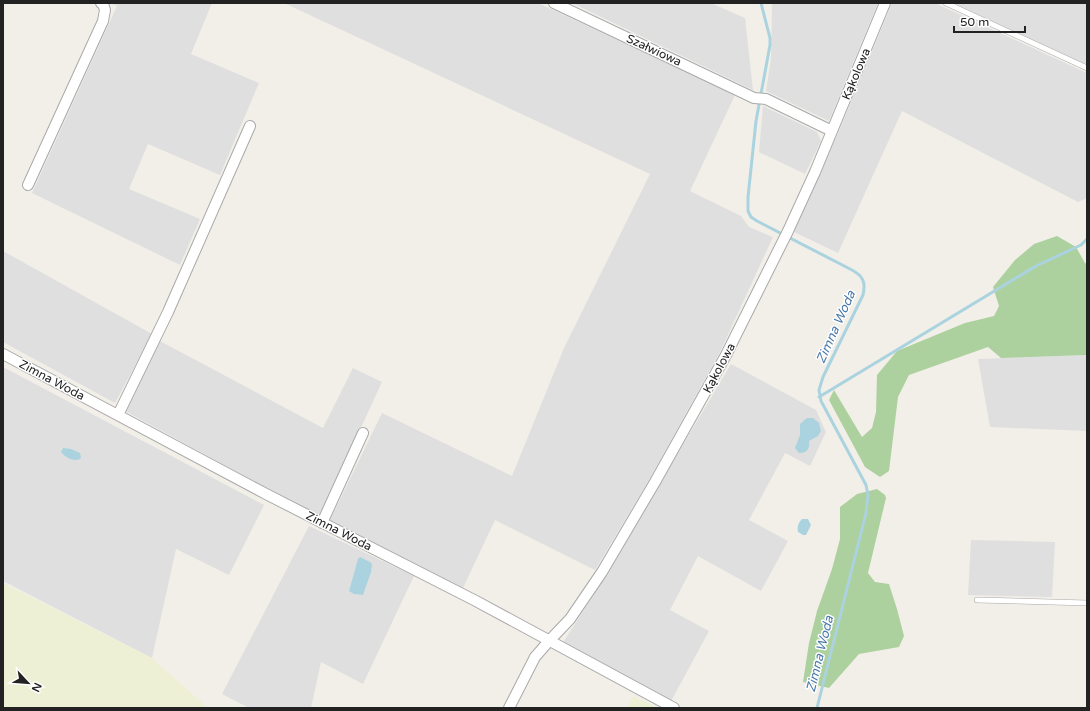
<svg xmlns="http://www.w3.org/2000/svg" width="1090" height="711" font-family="'Varela Round',sans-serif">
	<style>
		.residential { fill: #e0dfdf }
		.farmland { fill: #eef0d5 }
		.forest { fill: #add19e }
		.water { fill: #aad3df }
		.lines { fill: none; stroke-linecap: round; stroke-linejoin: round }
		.stream { stroke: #aad3df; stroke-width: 3 }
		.service-casing { stroke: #a9a9a9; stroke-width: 6 }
		.minor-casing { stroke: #a9a9a9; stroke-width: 12 }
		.service { stroke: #fff; stroke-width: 5 }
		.minor { stroke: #fff; stroke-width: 10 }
		.labels { text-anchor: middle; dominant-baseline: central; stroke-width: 3; stroke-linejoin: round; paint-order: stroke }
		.street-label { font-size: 12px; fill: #222; stroke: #fff }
		.water-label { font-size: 13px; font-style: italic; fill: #4a7aab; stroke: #fff }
	</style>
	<rect width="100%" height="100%" fill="#f2efe9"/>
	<!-- residential -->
	<path class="residential" d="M111,3H212L191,54L259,83L220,175L148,144L129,189L200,219L180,265L32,193L117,6Z
		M284,3H538L735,95L690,191L741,216L749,227L773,237L720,352L649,480L595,570L495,520L463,588L330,520L382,413L512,476L564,348L650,174Z
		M572,3H711L745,18L753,90Z
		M772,3H878L829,121L766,91L771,58Z
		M892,3H935L1087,73V198L1078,202L902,111L838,253L794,232L838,133Z
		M954,3H1087V67Z
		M763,106L817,132L821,141L805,174L759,152Z
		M3,251L152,334L115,403L3,342Z
		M160,341L323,428L353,368L382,382L320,517L125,411Z
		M1087,355V431L990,427L978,359Z
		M731,364L816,410L826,432L810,466L785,453L749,520L788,541L761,591L698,556L670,610L709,631L670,703L562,644L595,593Z
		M3,367L264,505L229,575L176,549L152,658L3,581Z
		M309,526L414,576L363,684L321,662L311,708H249L222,694Z
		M971,540L1055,542L1052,597L968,595Z"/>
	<!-- farmland -->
	<path class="farmland" d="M3,583L152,658L208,708H3Z
		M633,696L658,708H627Z"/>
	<!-- forest -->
	<path class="forest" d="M1057,236L1076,247L1085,263L1087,264V355L1001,358L988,347L909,375L898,397L889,471L880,477L865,467L829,400L834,390L862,437L872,428L876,412L877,375L897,351L965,323L994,316L999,306L993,287L1015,260L1034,244Z
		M877,489L885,495L886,498L868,573L875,582L889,584L897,609L904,636L899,647L859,654L829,688L803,682L809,643L817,611L832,569L840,539V507L857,494Z"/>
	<!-- water -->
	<path class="water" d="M807,418H813L819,423L821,431L818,436L809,441C810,449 807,453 799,453L795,448L800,435V424Z
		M63,448L71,449L80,453L81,457L80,459C73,462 65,457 61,452Z
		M802,519H808L811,525L806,535H803L798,532C797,527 798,523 802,519Z
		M360,557L370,562L372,564L371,572L363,595L354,594L349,591L358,559Z"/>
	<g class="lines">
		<!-- stream -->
		<path class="stream" d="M761,3L770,38V45L756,121L748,197V211L751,217L757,221L852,270C863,276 866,282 863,295L823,377L819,390L821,401L866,485L868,495L866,513L817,708
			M819,397L1036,266L1081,245L1087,239"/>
		<defs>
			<path id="service" d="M946,3L1087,68
				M977,600L1087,603"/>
			<path id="minor" d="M554,3L754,98L766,99L832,131
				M28,185L103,21L105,10L103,4L101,3
				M3,354L266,494L476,601L674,708
				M118,415L168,312L250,126
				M322,523L363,433
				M509,708L535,657L549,641L570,619L602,572L655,482L726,355L788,231L815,172L885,3"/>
		</defs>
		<!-- service casing -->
		<use href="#service" class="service-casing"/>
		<!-- minor casing -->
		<use href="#minor" class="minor-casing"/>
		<!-- service -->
		<use href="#service" class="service"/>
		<!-- minor -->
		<use href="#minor" class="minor"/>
	</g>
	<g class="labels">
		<!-- street labels -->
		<g class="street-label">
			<text transform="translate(654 50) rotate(25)">Szałwiowa</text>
			<text transform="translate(856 74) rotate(-67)">Kąkolowa</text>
			<text transform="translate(719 368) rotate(-62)">Kąkolowa</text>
			<text transform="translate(52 380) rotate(28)">Zimna Woda</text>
			<text transform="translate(339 531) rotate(27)">Zimna Woda</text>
		</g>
		<!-- water labels -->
		<g class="water-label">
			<text transform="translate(836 327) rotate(-66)">Zimna Woda</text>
			<text transform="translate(820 654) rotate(-76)">Zimna Woda</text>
		</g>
	</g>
	<!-- border -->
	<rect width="1090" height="711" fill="none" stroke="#222222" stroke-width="8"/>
	<!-- north arrow -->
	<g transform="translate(28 683) rotate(116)" stroke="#ffffff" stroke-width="3" paint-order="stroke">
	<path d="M0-3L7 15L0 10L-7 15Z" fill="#222222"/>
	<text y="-6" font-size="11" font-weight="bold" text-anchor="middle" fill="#222222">N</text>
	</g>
	<!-- scale -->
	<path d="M954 26v6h71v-6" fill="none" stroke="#222222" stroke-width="2"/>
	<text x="960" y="26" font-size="12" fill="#222222" stroke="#ffffff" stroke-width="3" paint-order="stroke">50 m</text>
</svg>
